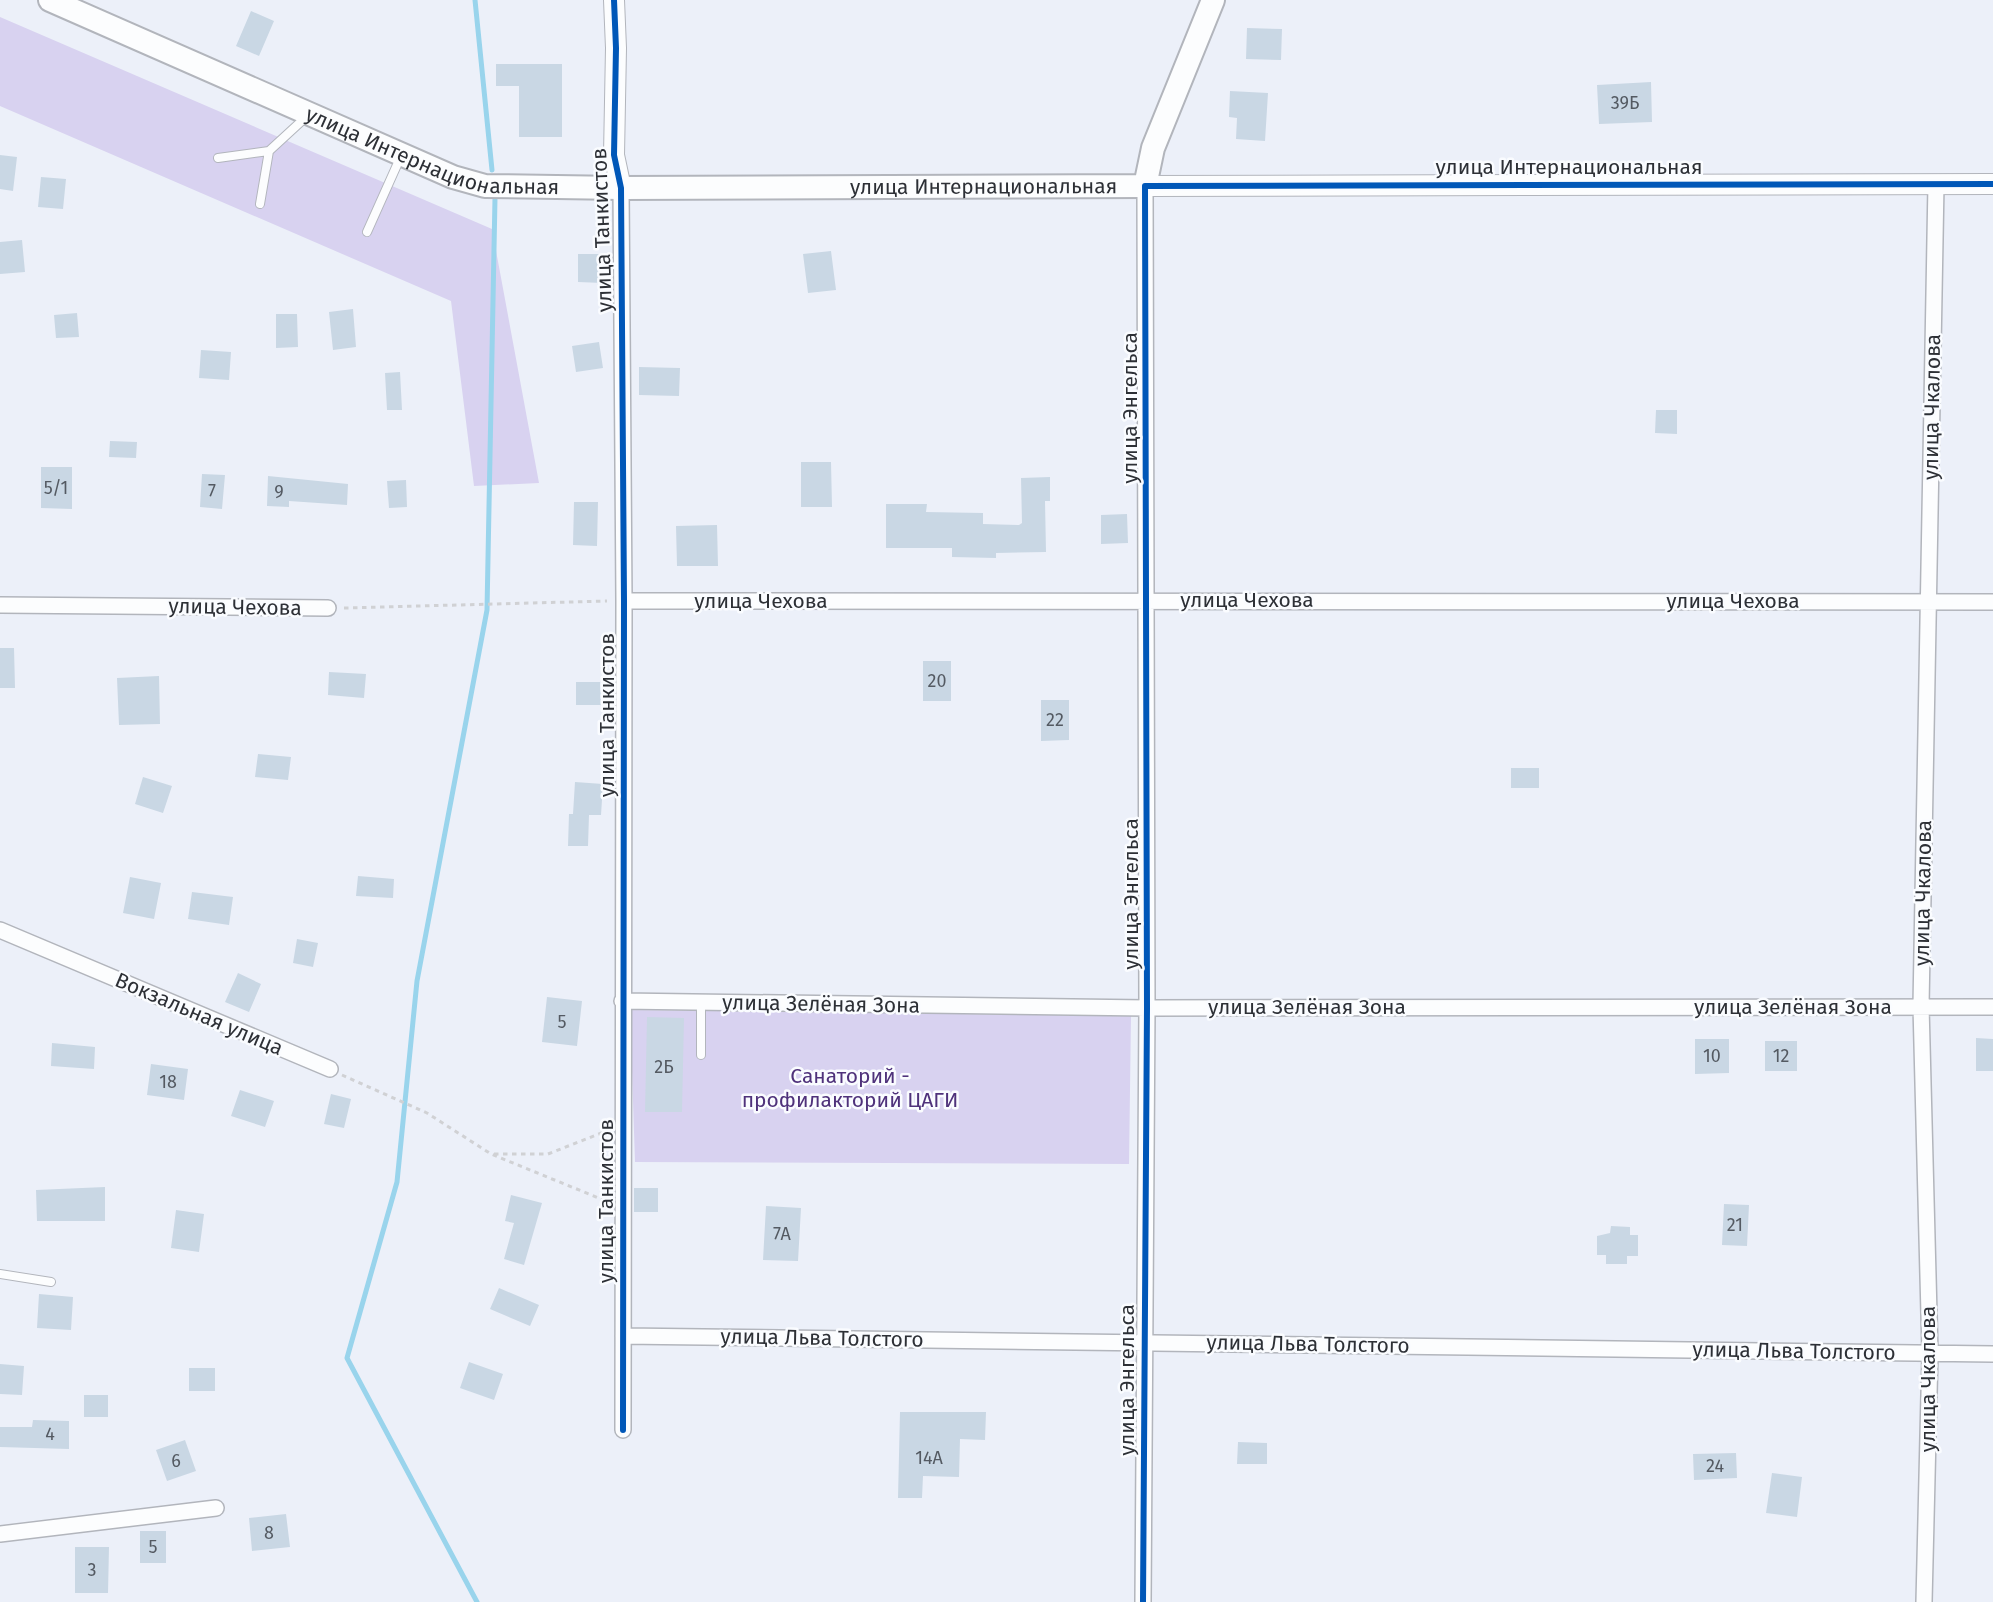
<svg xmlns="http://www.w3.org/2000/svg" width="1993" height="1602" font-family="'Fira Sans',sans-serif">
	<style>
		.green { fill: #d8d2f0 }
		.lines { fill: none; stroke-linecap: round; stroke-linejoin: round }
		.stream { stroke: #99d4ec; stroke-width: 5 }
		.building { fill: #c9d7e4 }
		.service-casing { stroke: #b2b5bc; stroke-width: 10 }
		.minor-casing { stroke: #b2b5bc; stroke-width: 18 }
		.tertiary-casing { stroke: #b2b5bc; stroke-width: 22 }
		.secondary-casing { stroke: #b2b5bc; stroke-width: 26 }
		.path { stroke: #d0d1d4; stroke-width: 3; stroke-dasharray: 4.5 4.5; stroke-linecap: butt }
		.service { stroke: #fcfdfe; stroke-width: 8 }
		.minor { stroke: #fcfdfe; stroke-width: 15 }
		.tertiary { stroke: #fcfdfe; stroke-width: 20 }
		.secondary { stroke: #fcfdfe; stroke-width: 22 }
		.cycleway-casing { stroke: #fafcff; stroke-width: 10 }
		.cycleway { stroke: #0057b8; stroke-width: 6 }
		.labels { text-anchor: middle; dominant-baseline: central; stroke-width: 5; stroke-linejoin: round; paint-order: stroke }
		.number-label { font-size: 18px; fill: #545a62 }
		.street-label { font-size: 21px; fill: #2d3036; stroke: #fafcff }
		.park-label { font-size: 21px; fill: #4f327b; stroke: #fafcff }
	</style>
	<rect width="100%" height="100%" fill="#ecf0f9"/>
	<!-- green -->
	<path class="green" d="M0,17L492,229L539,483L474,486L451,301L0,106Z
		M630,1010L1131,1016L1129,1164L635,1162Z"/>
	<g class="lines">
		<!-- stream -->
		<path class="stream" d="M475,0L492,170
			M477,1602L347,1358L397,1182L417,981L487,610L495,198"/>
	</g>
	<!-- building -->
	<path class="building" d="M251,11L274,21L259,56L236,46Z
		M1247,28L1282,29L1281,60L1246,59Z
		M496,64H562V137H519V86H496Z
		M1651,82L1652,122L1599,124L1597,85Z
		M1230,91L1268,93L1265,141L1236,139L1237,118L1229,117Z
		M0,155L17,157L13,191L0,189Z
		M41,177L66,179L63,209L38,207Z
		M22,240L25,272L0,274V242Z
		M831,251L836,290L808,293L803,254Z
		M578,254H603V283L578,282Z
		M353,309L356,347L333,350L329,312Z
		M77,313L79,337L56,338L54,315Z
		M276,314H297L298,347L276,348Z
		M599,342L603,368L576,372L572,346Z
		M201,350L231,352L229,380L199,378Z
		M639,367L680,368L679,396L639,395Z
		M400,372L402,410H387L385,373Z
		M1656,410H1677V434L1655,433Z
		M110,441L137,442L136,458L109,457Z
		M801,462H831L832,507H801Z
		M41,467H72V509L41,508Z
		M202,474L225,475L222,509L200,507Z
		M268,476L348,484L347,505L289,501V507L267,506Z
		M1050,477V501H1045L1046,552L996,553V558L952,557V548H886V504H927L926,512L983,513V524L1019,525L1022,523L1021,478Z
		M406,480L407,507L389,508L387,481Z
		M574,502H598L597,546L573,545Z
		M1127,514L1128,543L1101,544V515Z
		M717,525L718,566H677L676,526Z
		M0,648H14L15,688H0Z
		M923,661H951V701H923Z
		M329,672L366,674L364,698L328,695Z
		M159,676L160,724L119,725L117,678Z
		M576,682H600L601,705H576Z
		M1041,700H1069V740L1041,741Z
		M258,754L291,757L288,780L255,777Z
		M1511,768H1539V788H1511Z
		M143,777L172,786L163,813L135,804Z
		M575,782L603,784L601,815H589L588,846H568L569,814H573Z
		M358,876L394,879L393,898L356,896Z
		M130,877L161,883L154,919L123,913Z
		M192,892L233,897L229,925L188,919Z
		M297,939L318,943L313,967L293,963Z
		M238,973L261,984L249,1012L225,1002Z
		M547,997L582,1001L577,1046L542,1042Z
		M647,1017L684,1018L682,1112H645Z
		M1976,1038L1993,1039V1071H1976Z
		M1695,1039H1729V1073L1695,1074Z
		M1765,1041H1797V1071H1765Z
		M52,1043L95,1047L94,1069L51,1066Z
		M151,1064L188,1069L184,1100L147,1095Z
		M240,1090L274,1101L265,1127L231,1116Z
		M331,1094L351,1099L344,1128L324,1124Z
		M105,1187V1221H37L36,1190Z
		M634,1188H658V1212H634Z
		M511,1195L542,1203L524,1265L504,1259L514,1223L505,1221Z
		M1724,1204L1749,1205L1747,1246L1722,1245Z
		M766,1206L801,1208L798,1261L763,1260Z
		M176,1210L204,1214L199,1252L171,1248Z
		M1611,1226L1630,1227V1235H1638V1256H1627V1264H1606V1255H1597V1236L1610,1233Z
		M499,1288L539,1305L530,1326L490,1309Z
		M39,1294L73,1297L71,1330L37,1328Z
		M469,1362L503,1374L494,1400L460,1388Z
		M0,1364L24,1366L22,1395L0,1394Z
		M189,1368H215V1391H189Z
		M84,1395H108V1417H84Z
		M900,1412H986L985,1440L960,1439L959,1477L923,1476L922,1498H898Z
		M33,1420L69,1421V1449L0,1447V1427H32Z
		M185,1440L196,1471L167,1481L156,1450Z
		M1238,1442L1267,1443V1464H1237Z
		M1736,1453L1737,1478L1694,1480L1693,1454Z
		M1772,1473L1802,1477L1797,1517L1766,1513Z
		M286,1514L290,1547L252,1551L249,1518Z
		M140,1531H166V1563H140Z
		M75,1547H109L108,1593H75Z"/>
	<g class="lines">
		<defs>
			<path id="service" d="M218,158L269,151
				M260,204L269,151L306,117
				M367,232L401,156
				M701,1055V1002
				M0,1274L51,1282"/>
			<path id="minor" d="M621,188L624,601L623,1430
				M624,601L1993,602
				M0,605L328,608
				M0,930L330,1069
				M622,1001L1147,1008L1993,1007
				M623,1336L1993,1354
				M0,1534L216,1508
				M1143,1602L1147,1008L1145,186
				M1924,1602L1930,1353L1921,1006L1936,184"/>
			<path id="tertiary" d="M614,0L616,48L614,155L621,188
				M1145,186L1993,184"/>
			<g id="secondary">
				<path id="s1" d="M50,0L453,177L485,186L621,188L1145,186L1153,148L1213,0"/>
			</g>
		</defs>
		<!-- service casing -->
		<use href="#service" class="service-casing"/>
		<!-- minor casing -->
		<use href="#minor" class="minor-casing"/>
		<!-- tertiary casing -->
		<use href="#tertiary" class="tertiary-casing"/>
		<!-- secondary casing -->
		<use href="#secondary" class="secondary-casing"/>
		<!-- path -->
		<path class="path" d="M344,608L607,601
			M342,1075L427,1113L491,1154L606,1201
			M494,1154H548L609,1130"/>
		<!-- service -->
		<use href="#service" class="service"/>
		<!-- minor -->
		<use href="#minor" class="minor"/>
		<!-- tertiary -->
		<use href="#tertiary" class="tertiary"/>
		<!-- secondary -->
		<use href="#secondary" class="secondary"/>
		<defs>
			<path id="cycleway" d="M614,0L616,48L614,155L621,188L624,601L623,1430
				M1143,1602L1147,1008L1145,186L1993,184"/>
		</defs>
		<!-- cycleway casing -->
		<use href="#cycleway" class="cycleway-casing"/>
		<!-- cycleway -->
		<use href="#cycleway" class="cycleway"/>
	</g>
	<g class="labels">
		<!-- number labels -->
		<g class="number-label">
			<text x="1625" y="103">39Б</text>
			<text x="56" y="488">5/1</text>
			<text x="212" y="491">7</text>
			<text x="279" y="492">9</text>
			<text x="937" y="681">20</text>
			<text x="1055" y="720">22</text>
			<text x="562" y="1022">5</text>
			<text x="1712" y="1056">10</text>
			<text x="1781" y="1056">12</text>
			<text x="664" y="1067">2Б</text>
			<text x="168" y="1082">18</text>
			<text x="1735" y="1225">21</text>
			<text x="782" y="1234">7А</text>
			<text x="50" y="1434">4</text>
			<text x="929" y="1458">14А</text>
			<text x="176" y="1461">6</text>
			<text x="1715" y="1466">24</text>
			<text x="269" y="1533">8</text>
			<text x="153" y="1547">5</text>
			<text x="92" y="1570">3</text>
		</g>
		<!-- street labels -->
		<g class="street-label">
			<text stroke="none"><textPath href="#s1" startOffset="414">улица Интернациональная</textPath></text>
			<text x="1569" y="167">улица Интернациональная</text>
			<text stroke="none"><textPath href="#s1" startOffset="972">улица Интернациональная</textPath></text>
			<text transform="translate(602 230) rotate(-92)">улица Танкистов</text>
			<text transform="translate(1932 407) rotate(-89)">улица Чкалова</text>
			<text transform="translate(1130 408) rotate(-90)">улица Энгельса</text>
			<text x="1247" y="600">улица Чехова</text>
			<text x="761" y="601">улица Чехова</text>
			<text x="1733" y="601">улица Чехова</text>
			<text transform="translate(235 607) rotate(1)">улица Чехова</text>
			<text transform="translate(607 715) rotate(-90)">улица Танкистов</text>
			<text transform="translate(1923 893) rotate(-89)">улица Чкалова</text>
			<text transform="translate(1131 894) rotate(-90)">улица Энгельса</text>
			<text transform="translate(821 1004) rotate(1)">улица Зелёная Зона</text>
			<text x="1307" y="1007">улица Зелёная Зона</text>
			<text x="1793" y="1007">улица Зелёная Зона</text>
			<text transform="translate(199 1014) rotate(23)">Вокзальная улица</text>
			<text transform="translate(606 1201) rotate(-90)">улица Танкистов</text>
			<text transform="translate(822 1338) rotate(1)">улица Льва Толстого</text>
			<text transform="translate(1308 1344) rotate(1)">улица Льва Толстого</text>
			<text transform="translate(1794 1351) rotate(1)">улица Льва Толстого</text>
			<text transform="translate(1928 1379) rotate(-90)">улица Чкалова</text>
			<text transform="translate(1127 1380) rotate(-90)">улица Энгельса</text>
		</g>
		<!-- park labels -->
		<g class="park-label">
			<text x="850" y="1076">Санаторий -<tspan x="850" dy="24">профилакторий ЦАГИ</tspan></text>
		</g>
	</g>
</svg>
